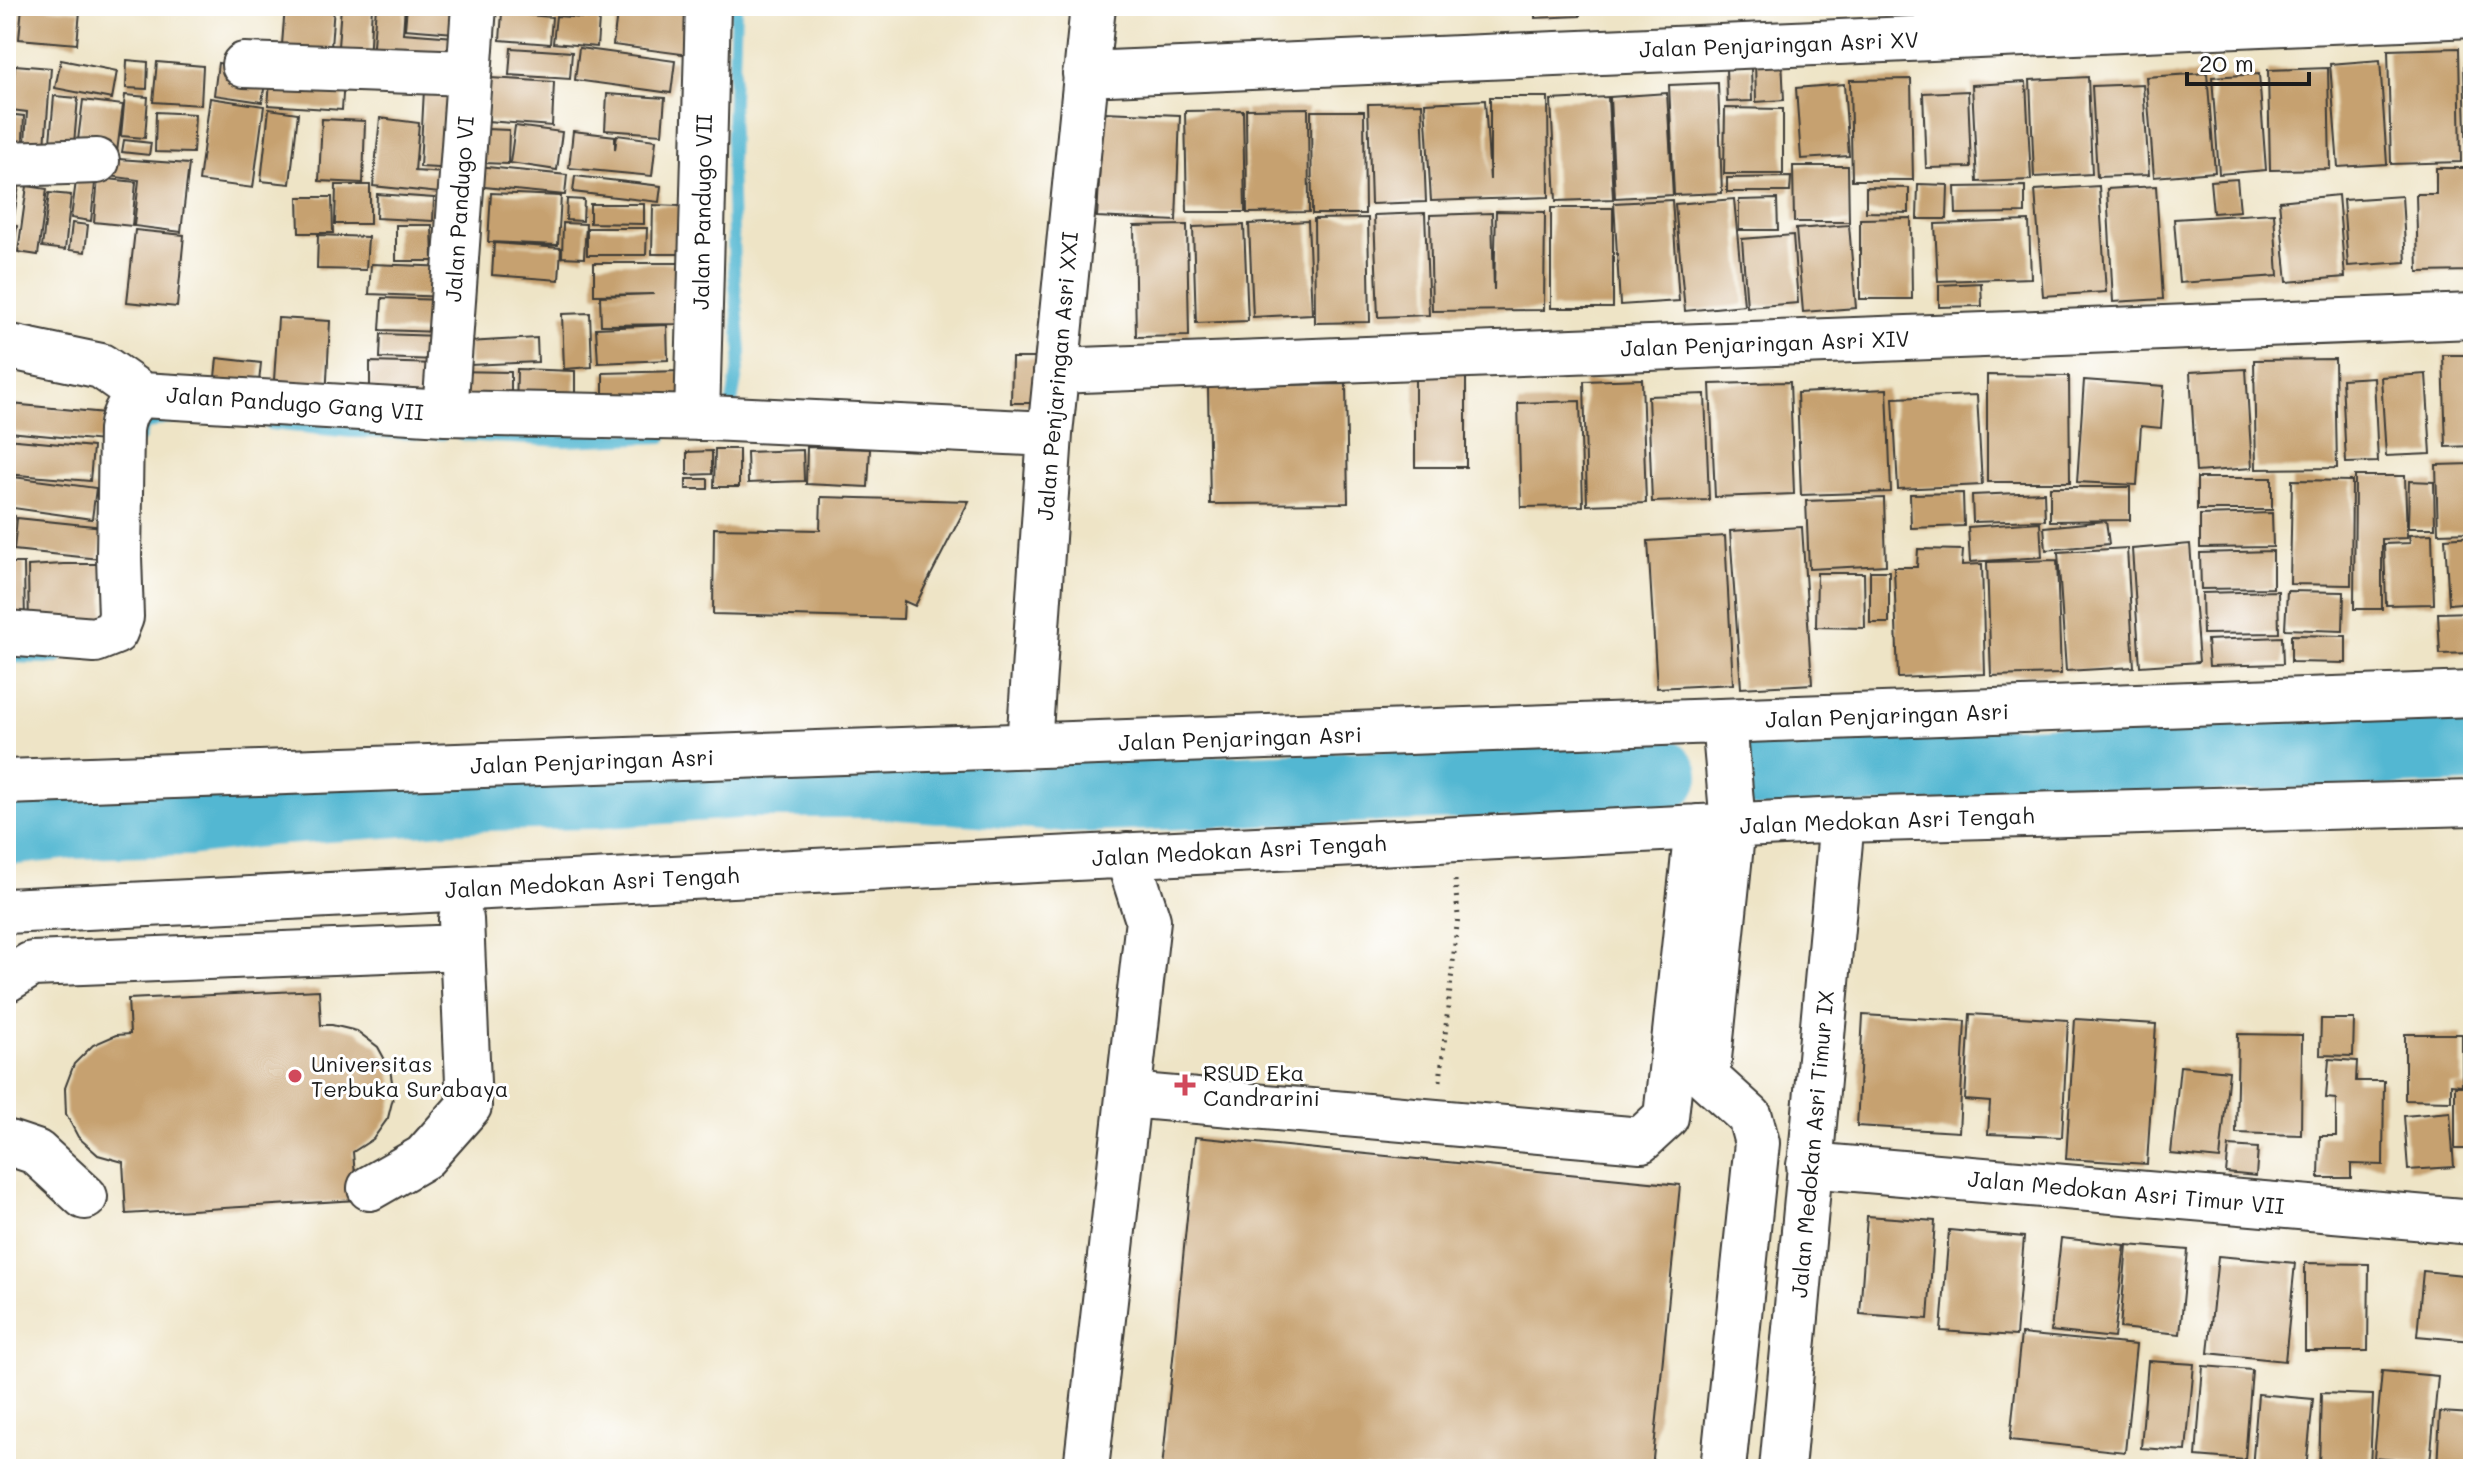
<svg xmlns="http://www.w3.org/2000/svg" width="2479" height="1475" font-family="Mali,sans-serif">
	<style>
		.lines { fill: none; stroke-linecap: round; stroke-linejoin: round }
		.stream { stroke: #53b7d2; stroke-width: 12 }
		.river { stroke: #53b7d2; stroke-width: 72 }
		.building { fill: #c6a16f }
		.minor-casing { stroke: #3c3a36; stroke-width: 48 }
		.path { stroke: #3c3a36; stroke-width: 5; stroke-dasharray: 2 6; stroke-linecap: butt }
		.minor { stroke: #fff; stroke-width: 44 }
		.poi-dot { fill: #d1495b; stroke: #fff; stroke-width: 3 }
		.labels { text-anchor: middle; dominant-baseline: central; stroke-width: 6; stroke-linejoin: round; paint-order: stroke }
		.street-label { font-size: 22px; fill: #1c1c1c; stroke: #fff }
		.poi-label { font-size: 22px; fill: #1c1c1c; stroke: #fff; text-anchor: start }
	</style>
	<rect width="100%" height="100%" fill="#fff"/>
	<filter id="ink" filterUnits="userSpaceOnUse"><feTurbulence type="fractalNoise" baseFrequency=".0125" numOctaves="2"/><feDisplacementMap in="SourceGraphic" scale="16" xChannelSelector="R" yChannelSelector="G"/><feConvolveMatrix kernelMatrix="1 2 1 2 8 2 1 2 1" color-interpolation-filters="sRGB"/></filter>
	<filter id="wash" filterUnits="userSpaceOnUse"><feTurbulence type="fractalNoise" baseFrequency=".006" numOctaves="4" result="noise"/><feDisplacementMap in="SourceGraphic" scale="32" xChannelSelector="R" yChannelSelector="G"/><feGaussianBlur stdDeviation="1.8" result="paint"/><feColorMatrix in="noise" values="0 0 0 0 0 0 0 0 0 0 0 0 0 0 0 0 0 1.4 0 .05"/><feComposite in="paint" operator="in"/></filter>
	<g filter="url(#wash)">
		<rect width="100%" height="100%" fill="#eee4c6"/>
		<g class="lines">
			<!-- stream -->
			<path class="stream" d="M730,413L741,352L734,272L731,160L736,6
				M270,424L352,432L443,434
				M461,435L564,441L662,437
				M140,437L143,426L164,418H179
				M6,657L57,658"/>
			<!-- river -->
			<path class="river" d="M1764,772L2473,747
				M6,830L72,823L187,820L269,810L484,795L591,793L750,782H873L1073,797L1663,776"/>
		</g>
		<g id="blocks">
			<!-- building -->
			<path class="building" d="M22,6L80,11L77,44L19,39Z
				M285,6H334L330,61L281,58Z
				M341,6H372L369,62L337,60Z
				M376,6H405L403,33L468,38L466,66L372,59Z
				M407,6H469L467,34L405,29Z
				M524,6H546L544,15L523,12Z
				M618,6H695L689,55L613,45Z
				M1535,6H1580V16L1535,18Z
				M502,13L552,17L550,44L500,40Z
				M556,16L599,19L597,47L553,43Z
				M6,26H12L8,80H6Z
				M511,48L572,52L570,79L509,75Z
				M579,48L675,61L671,93L575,80Z
				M2459,48L2461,162L2391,164L2388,50Z
				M1782,59L1784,100L1756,102L1755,60Z
				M61,60L117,71L112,99L55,88Z
				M127,60L148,62L147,89L126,88Z
				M2380,60L2387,164L2338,167L2330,64Z
				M157,62L203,66L201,105L153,102Z
				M218,63L267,70L262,102L214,95Z
				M15,65L51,68L44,159L24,158L27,112L11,110Z
				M2464,66H2473V163H2467Z
				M1751,67L1752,101L1727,102L1726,68Z
				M2328,68L2330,169L2270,170L2268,70Z
				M271,72L344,77L342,110L268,105Z
				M2207,73L2215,172L2154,177L2146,77Z
				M2259,74L2266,170L2219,174L2212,77Z
				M2088,77L2092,174L2034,177L2030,80Z
				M490,78L554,82L552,126L487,121Z
				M1911,79L1913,180H1852L1850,80Z
				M2026,82L2031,180L1977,182L1972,85Z
				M1718,83L1722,193L1674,195L1669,85Z
				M1844,84L1849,156L1801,159L1796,88Z
				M2143,84L2149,175L2097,177L2092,86Z
				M424,89L462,91L458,169L420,167Z
				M1968,91L1971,167L1926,168L1923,93Z
				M1667,93L1673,195L1615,198L1610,97Z
				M607,94L665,98L662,134L605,130Z
				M125,95L148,97L145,138L121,136Z
				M54,96L78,98L73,155L49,153Z
				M1490,97H1548L1549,197L1431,201L1425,103L1485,100L1490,180Z
				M1608,97L1613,199L1556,201L1551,100Z
				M210,98L264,106L253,188L199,181Z
				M83,100L123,105L117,152L77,148Z
				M1422,103L1426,202L1371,204L1368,104Z
				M1308,108L1309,212L1247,213L1246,109Z
				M1725,108L1783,109V174H1724Z
				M269,109L298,113L290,184L261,181Z
				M1243,110L1245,212H1187L1185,111Z
				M1311,111H1364L1365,214H1312Z
				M156,112L195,114L193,153L155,152Z
				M1103,112L1180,115L1176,221L1097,217Z
				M6,114L24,116L22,160L6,159Z
				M380,118L419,123L415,171L460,174L459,195L373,186Z
				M322,119L365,121L363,183L319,181Z
				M515,126L562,132L557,170L510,163Z
				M485,129L509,130L508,164L483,163Z
				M573,131L615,136V150L617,135L656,140L652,176L569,168Z
				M124,140L151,143L149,155L122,152Z
				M104,158L189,164L181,232L134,226L139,180L102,175Z
				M477,166L567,175L565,195L475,186Z
				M1793,166H1848L1849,222H1794Z
				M2436,168H2473V271L2418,272L2416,194H2436Z
				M6,172L21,174L13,222L6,221Z
				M575,176L661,186L659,202L573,192Z
				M1791,177L1790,192H1727V178Z
				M98,178L136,182L132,226L94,222Z
				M2237,179L2240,211L2213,213L2210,181Z
				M76,181L95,183L91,221L71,218Z
				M1918,184L1948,185L1947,219H1917Z
				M336,185H370V224H335Z
				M27,186L47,189L38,255L18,252Z
				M2025,186V213L1956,214L1955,187Z
				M2099,186L2106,292L2043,296L2035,190Z
				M2156,186L2163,299L2113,302L2107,189Z
				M1866,187L1909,188V213L1866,212Z
				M49,193L71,195L65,250L42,247Z
				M491,193L561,196L558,245L488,242Z
				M377,194L434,198L433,221L376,218Z
				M2338,195L2345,277L2287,282L2279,201Z
				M2402,196L2406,262L2348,266L2343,200Z
				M298,197H332L333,233H299Z
				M567,199L584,200L583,221L566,220Z
				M1734,199L1744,305L1685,311L1675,204Z
				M1777,199L1778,230H1739V200Z
				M1672,200L1679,301L1620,305L1614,203Z
				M590,204H644V224L590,223Z
				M653,205L680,206V254H652Z
				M1551,208H1613V308H1551Z
				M1496,211L1545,212L1544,310L1432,311L1430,215L1492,213L1494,290Z
				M1425,213L1429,315L1378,317L1374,215Z
				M2274,213L2278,276L2179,283L2174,219Z
				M1368,218L1370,322L1315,323L1314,219Z
				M1911,218L1912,299H1860V219Z
				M1308,221L1312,314L1253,317L1249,224Z
				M2029,221L2031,278L1938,281L1935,224Z
				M72,223L88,225L85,252L69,250Z
				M563,223L586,224L584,258L562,257Z
				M6,224L17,226L10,272L6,271Z
				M396,225H432L433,261H396Z
				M1187,225L1189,336L1136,337L1134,226Z
				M1244,225L1248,321L1196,323L1193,227Z
				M1849,225L1856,308L1803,312L1796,229Z
				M587,228H647L646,255H587Z
				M135,230L184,235L177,307L127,302Z
				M318,235L368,237L366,270L317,269Z
				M1793,235L1798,303L1747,307L1742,239Z
				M494,243L561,248L559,280L492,275Z
				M594,263H683L684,324L601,325L600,296L654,294L594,295Z
				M371,264L449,267L447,297L369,294Z
				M1981,283L1982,306L1939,307V285Z
				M382,298L443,300L441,332L380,330Z
				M590,313L592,367L564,369L562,314Z
				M278,318L330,321L326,399L273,396Z
				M667,325L668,360L598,363L596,328Z
				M381,334L439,336L438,360L380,358Z
				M537,338L538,362L470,365L468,342Z
				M2443,355H2473V446L2446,447Z
				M217,358L261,363L258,392L214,387Z
				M1012,358H1042L1041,403H1011Z
				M2335,359L2337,468L2256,469L2254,360Z
				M370,362L439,364L438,405L370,403Z
				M1415,368H1466V467H1415Z
				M517,369L575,371V411H516Z
				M2246,369L2252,468L2196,472L2190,372Z
				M450,371L511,372V408L449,406Z
				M683,371V409L603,410V373Z
				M2426,374L2431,454L2386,456L2381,377Z
				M1987,375L2069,376L2070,482H1987Z
				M2374,377L2378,462L2346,463L2342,379Z
				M1642,379L1646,503L1587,505L1584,381Z
				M2084,380L2164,386L2161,428L2141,426L2137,485L2077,482Z
				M1790,382L1794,494L1715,497L1710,384Z
				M1346,384L1348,503L1210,504L1208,386Z
				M1887,389L1891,492L1801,495L1797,393Z
				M1705,394L1709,500L1652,502L1648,396Z
				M1977,395L1982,485L1898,489L1893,398Z
				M1580,401L1583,506L1521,507L1518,403Z
				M11,404L105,413L103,441L9,432Z
				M6,439L93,447L90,481L6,474Z
				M807,447L870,449L868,487L806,484Z
				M715,449H739V487H714Z
				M803,450L804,481L748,483L747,452Z
				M712,451V474L687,475V452Z
				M2473,464V532L2438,533L2436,465Z
				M6,476L96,488L92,519L6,507Z
				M2355,476H2405L2407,538L2382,539V609H2354Z
				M2197,478H2272V510H2197Z
				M686,479H708V489H686Z
				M2292,480L2352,481L2351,585L2290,584Z
				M2409,481L2434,482L2435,528H2408Z
				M2050,487H2130V520L2050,521Z
				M2044,492L2045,520L1973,522L1972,495Z
				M1963,493L1964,526L1911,528L1910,494Z
				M821,497L969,501L915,606L904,601L903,619L713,614L714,528L820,530Z
				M1884,498L1886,565L1809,569L1806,501Z
				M2272,513L2273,547L2200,548V515Z
				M6,515L15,516L9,550H6Z
				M17,518L103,527L99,559L14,550Z
				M2106,521L2109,544L2046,550L2044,527Z
				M2040,522L2042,557L1970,562L1968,527Z
				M1802,527L1812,684L1741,688L1730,531Z
				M2432,534L2434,604L2386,605L2384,544L2410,543L2409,535Z
				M1725,536L1733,684L1657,688L1648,541Z
				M2473,536V602L2449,604L2445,538Z
				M2190,544L2199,662L2140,666L2132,549Z
				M2127,548L2134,667L2066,671L2058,552Z
				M1918,549L1963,550L1962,565L1982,564L1985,674L1898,678L1894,567H1917Z
				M2273,551V588L2201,589L2200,553Z
				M2057,560L2061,674L1991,676L1987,562Z
				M6,563H24L25,625H6Z
				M64,564H103L104,625L29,630L28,566Z
				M1870,571H1889V623H1870Z
				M1817,573H1864L1865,628L1816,627Z
				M2278,591L2279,633L2203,634L2202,593Z
				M2287,591L2344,592L2343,631L2285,629Z
				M2473,612V653L2440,654L2438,613Z
				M2291,635L2346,636V663L2291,662Z
				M2282,637L2283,664L2209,666L2207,640Z
				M319,990L321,1025H332L357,1031L378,1047L390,1069L394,1094L388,1118L373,1139L353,1152L357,1200L126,1214L123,1162L98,1155L78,1137L66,1114L65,1088L74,1064L93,1045L116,1035L130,1034L128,999Z
				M1970,1014L2068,1020L2062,1137L1988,1134L1990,1102L1965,1100Z
				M1863,1015L1965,1021L1959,1132L1857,1126Z
				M2075,1019L2156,1024L2147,1164L2066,1159Z
				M2321,1019H2354L2353,1056L2320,1055Z
				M2238,1034L2302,1035L2301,1135L2236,1133Z
				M2405,1034H2462V1085L2451,1084V1101L2405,1100Z
				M2329,1059L2357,1061L2356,1081H2384L2383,1165L2351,1164V1178H2319L2320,1136H2336V1099L2326,1098Z
				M2180,1066L2229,1071L2220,1159L2171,1154Z
				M2455,1086H2473V1149H2455Z
				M2450,1112L2454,1167L2408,1170L2404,1116Z
				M1195,1137L1680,1185L1652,1469H1162Z
				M2229,1146L2258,1148L2256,1176L2226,1173Z
				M1867,1216L1935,1221L1928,1319L1860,1314Z
				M1949,1230L2024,1237L2016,1336L1941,1331Z
				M2061,1238L2125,1245L2114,1338L2051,1331Z
				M2127,1245L2188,1250L2180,1334L2120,1328Z
				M2218,1256L2295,1263L2285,1361L2208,1353Z
				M2305,1263L2369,1264L2368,1351H2305Z
				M2423,1271L2473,1276L2472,1341L2417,1336Z
				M2021,1334L2136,1345L2125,1452L2010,1440Z
				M2148,1361L2194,1364L2186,1451L2141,1448Z
				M2203,1366L2252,1370L2245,1460L2196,1456Z
				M2382,1371L2438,1376L2430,1463L2374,1458Z
				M2321,1393L2373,1395L2370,1469H2319Z
				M2258,1394L2313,1399L2306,1469H2252Z
				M2440,1412L2473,1414V1469L2437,1468Z"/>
		</g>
	</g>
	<g filter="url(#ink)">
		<use href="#blocks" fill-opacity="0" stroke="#3c3a36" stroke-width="2"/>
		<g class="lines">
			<defs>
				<path id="minor" d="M244,65L469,73
					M1085,74L2473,15
					M6,164L97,161
					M6,346L101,366L142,395
					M1056,371L2473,316
					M445,413L474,6
					M697,418L708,6
					M6,633L95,640L115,632L121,617L119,557L121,430C123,415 128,403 142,395L445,413L709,418L1050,434
					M1029,746L1050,434L1093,6
					M6,782L2473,694
					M6,911L1842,820L2473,803
					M6,980L32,964L461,947
					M1129,1095L1641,1140L1666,1117L1697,827
					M6,1142L36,1152L85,1197
					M1809,1165L2473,1222
					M370,1188L424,1157L469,1106L461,919
					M1086,1469L1148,920L1127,855
					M1723,1469L1757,1143L1750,1117L1707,1078L1733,825L1724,721
					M1782,1469L1842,820"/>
			</defs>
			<!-- minor casing -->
			<use href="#minor" class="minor-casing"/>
			<!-- path -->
			<path class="path" d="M1440,1081L1458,916L1455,880"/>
			<!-- minor -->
			<use href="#minor" class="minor"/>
		</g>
	</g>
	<!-- markers -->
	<g class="poi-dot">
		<circle cx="295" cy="1076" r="8"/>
		<path d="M1181 1073h8v8h8v8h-8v8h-8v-8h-8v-8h8z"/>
	</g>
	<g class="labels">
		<!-- street labels -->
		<g class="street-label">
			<text transform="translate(1779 44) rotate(-2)">Jalan Penjaringan Asri XV</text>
			<text transform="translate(459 209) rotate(-86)">Jalan Pandugo VI</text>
			<text transform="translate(702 212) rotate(-89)">Jalan Pandugo VII</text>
			<text transform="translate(1765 343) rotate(-2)">Jalan Penjaringan Asri XIV</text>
			<text transform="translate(1057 376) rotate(-85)">Jalan Penjaringan Asri XXI</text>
			<text transform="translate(295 403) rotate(4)">Jalan Pandugo Gang VII</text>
			<text transform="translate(1887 715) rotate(-2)">Jalan Penjaringan Asri</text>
			<text transform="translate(1240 738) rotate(-2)">Jalan Penjaringan Asri</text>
			<text transform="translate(592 761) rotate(-2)">Jalan Penjaringan Asri</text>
			<text transform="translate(1887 820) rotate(-2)">Jalan Medokan Asri Tengah</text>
			<text transform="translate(1239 850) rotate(-3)">Jalan Medokan Asri Tengah</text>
			<text transform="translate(592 882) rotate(-3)">Jalan Medokan Asri Tengah</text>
			<text transform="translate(1812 1144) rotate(-85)">Jalan Medokan Asri Timur IX</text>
			<text transform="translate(2126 1192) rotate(5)">Jalan Medokan Asri Timur VII</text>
		</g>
		<!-- poi labels -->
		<g class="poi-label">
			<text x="311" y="1063">Universitas<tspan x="311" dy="25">Terbuka Surabaya</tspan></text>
			<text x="1203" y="1072">RSUD Eka<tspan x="1203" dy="25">Candrarini</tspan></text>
		</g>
	</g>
	<!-- margin -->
	<rect width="2479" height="1475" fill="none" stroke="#fff" stroke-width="32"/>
	<!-- scale -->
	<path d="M2187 72v12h122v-12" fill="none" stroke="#1c1c1c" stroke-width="4"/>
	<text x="2199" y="72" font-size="24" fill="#1c1c1c" stroke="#ffffff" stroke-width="6" paint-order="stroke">20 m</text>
</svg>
